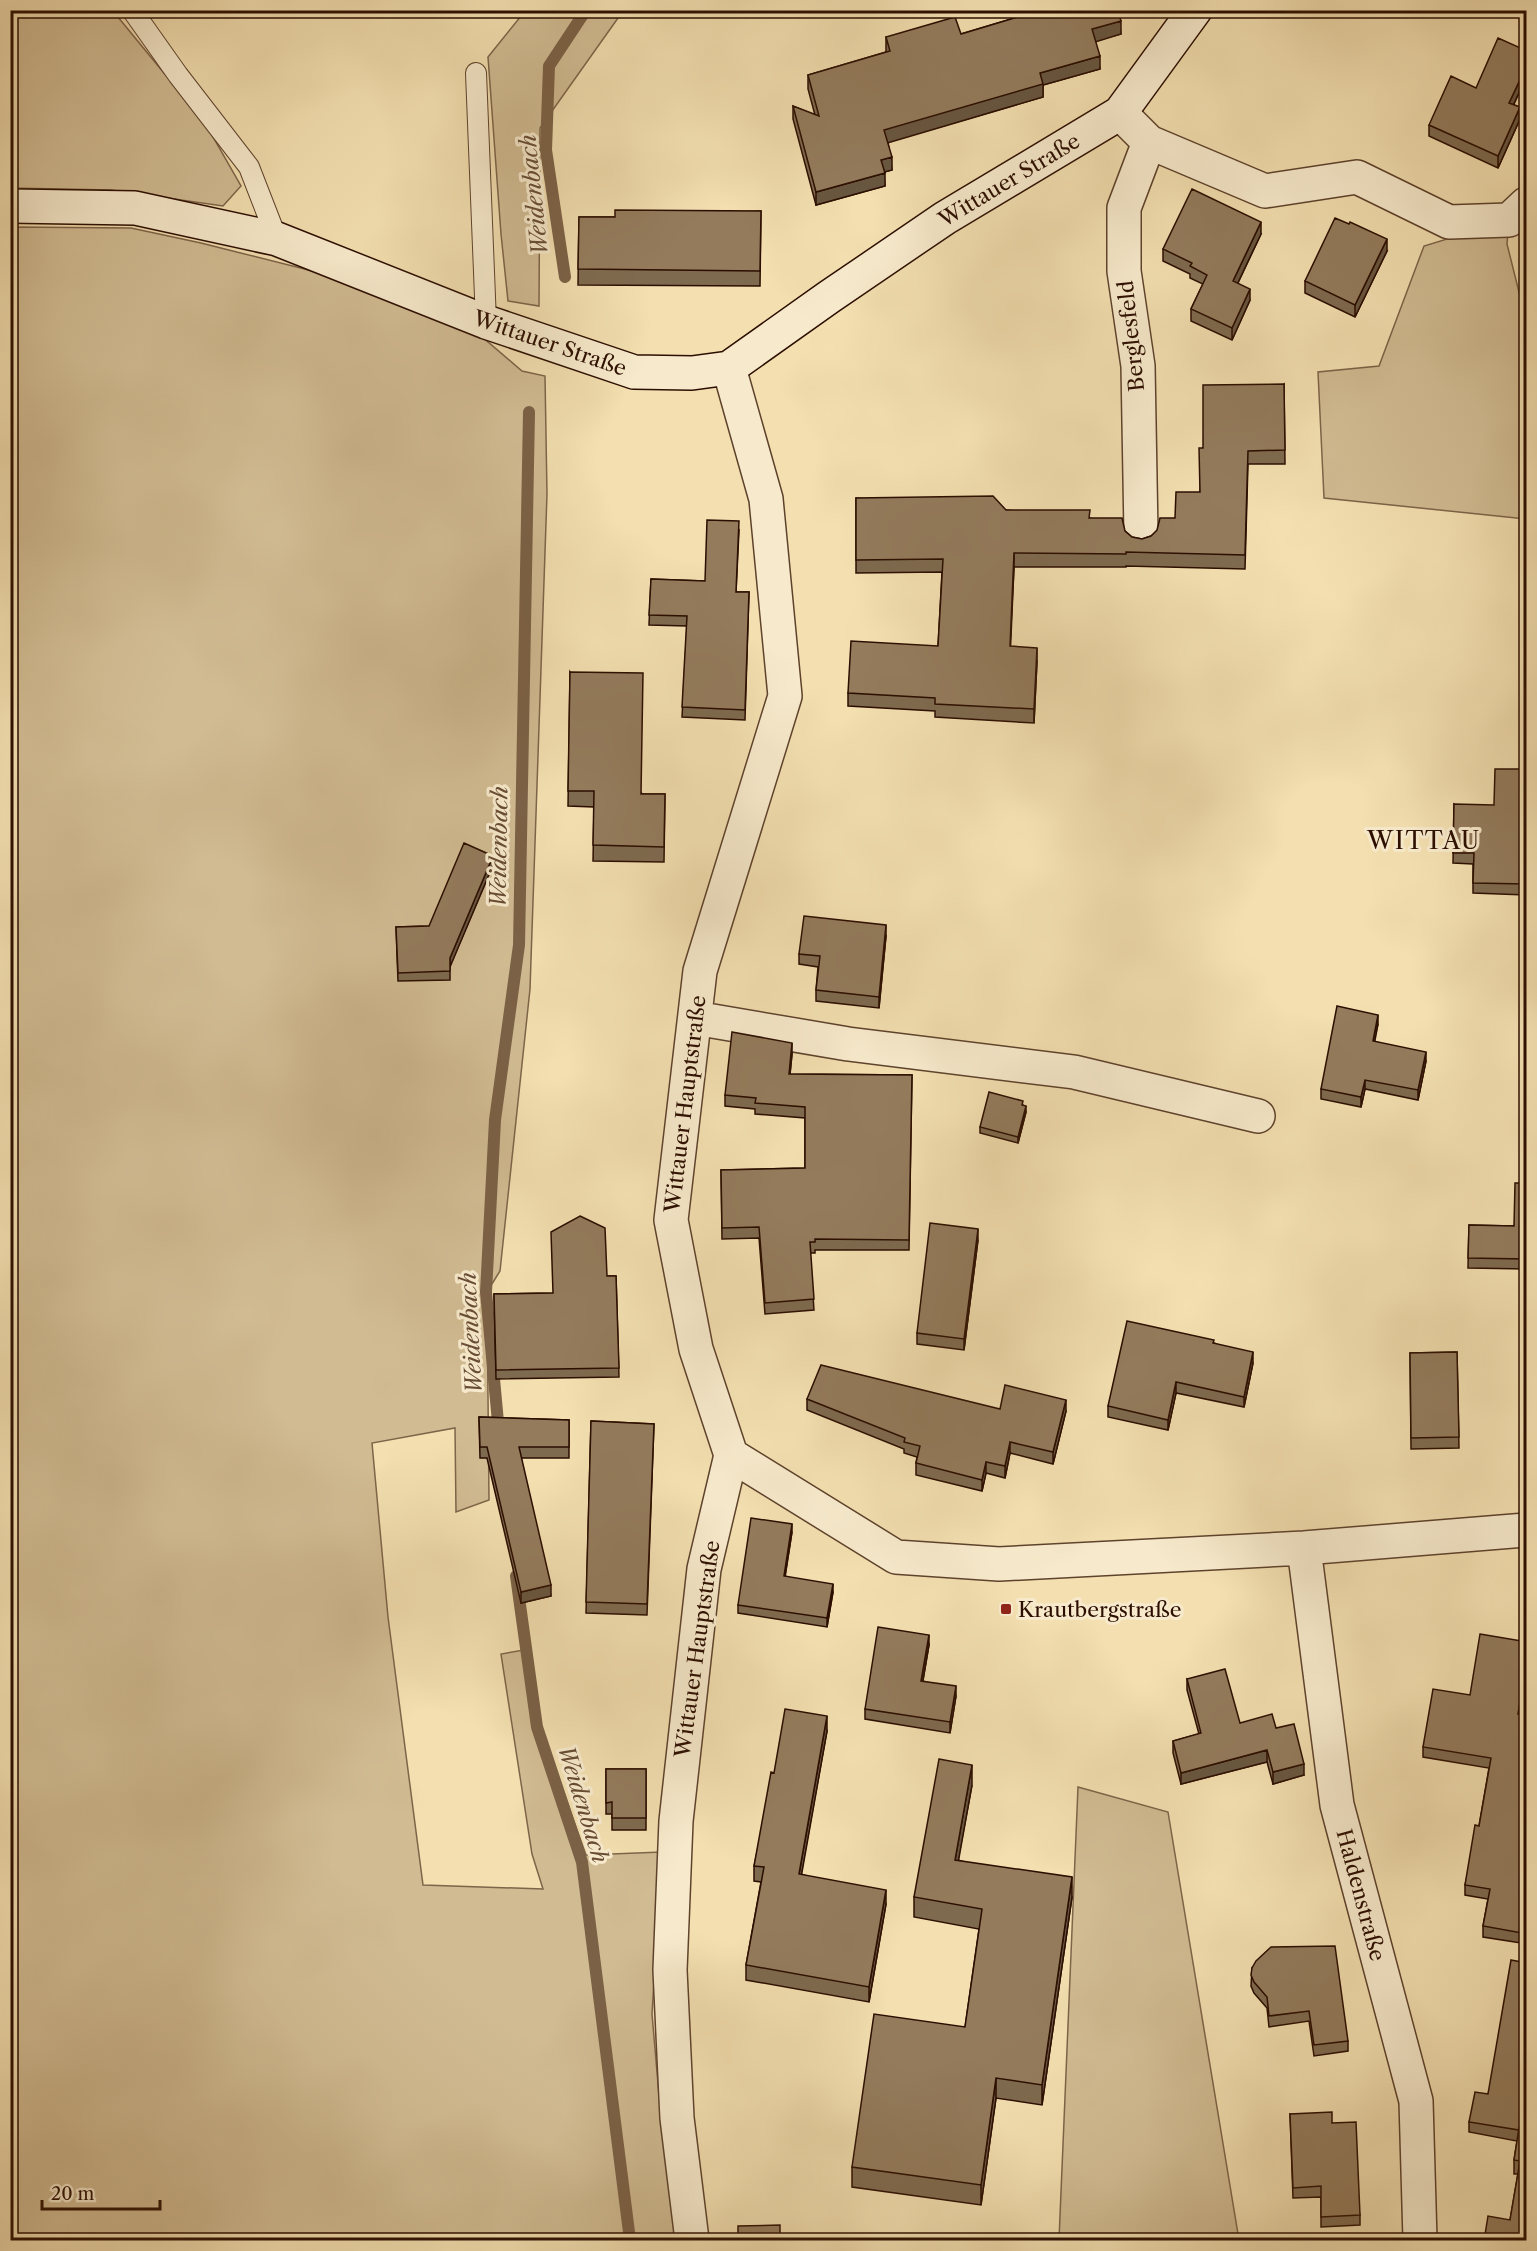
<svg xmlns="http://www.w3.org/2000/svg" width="1537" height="2251" font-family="'Libre Caslon Text',serif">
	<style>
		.green { fill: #d1bb92; stroke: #7e6449; stroke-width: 1.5 }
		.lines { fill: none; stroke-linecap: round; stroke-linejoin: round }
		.stream { stroke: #7b6146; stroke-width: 12 }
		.lane-casing { stroke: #5e422c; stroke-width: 22 }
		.street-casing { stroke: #5e422c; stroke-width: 36 }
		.secondary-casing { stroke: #2c0e00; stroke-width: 36 }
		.lane { stroke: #f7eacc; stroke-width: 20 }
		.street { stroke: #f7eacc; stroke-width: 33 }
		.secondary { stroke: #f7eacc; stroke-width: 33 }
		.wall { fill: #7e6a4f; stroke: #2c0e00; stroke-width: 1.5 }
		.shaded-wall { fill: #675640; stroke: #2c0e00; stroke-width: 1.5 }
		.building { fill: #937b5c; stroke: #2c0e00; stroke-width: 1.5 }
		.poi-dot { fill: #8f2418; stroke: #f7eacc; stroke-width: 2 }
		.labels { text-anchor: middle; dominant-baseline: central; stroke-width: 6; stroke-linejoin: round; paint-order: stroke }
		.street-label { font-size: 21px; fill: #2c0e00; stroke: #f7eacc }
		.poi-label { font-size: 21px; fill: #2c0e00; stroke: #f7eacc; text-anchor: start }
		.water-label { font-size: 22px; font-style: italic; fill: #674c34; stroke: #f7eacc }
		.quarter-label { font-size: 24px; letter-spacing: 1.5px; fill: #2c0e00; stroke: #f7eacc }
	</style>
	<rect width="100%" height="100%" fill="#f3dfb0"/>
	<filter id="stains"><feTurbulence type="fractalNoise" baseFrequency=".00333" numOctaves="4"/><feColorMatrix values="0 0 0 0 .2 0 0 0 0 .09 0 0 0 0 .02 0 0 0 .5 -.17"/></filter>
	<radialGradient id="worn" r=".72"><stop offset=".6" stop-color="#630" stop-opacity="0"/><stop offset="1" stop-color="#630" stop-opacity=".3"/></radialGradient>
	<!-- green -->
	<path class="green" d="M11,10L113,11L205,123L241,186L223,206L111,190L11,188Z
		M525,11H623L540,128L539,306L508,301L501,234L488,57Z
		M1509,220L1507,244L1526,320V519L1324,498L1318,372L1379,366L1424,246Z
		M11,227L131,228L201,243L340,278L475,331L522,371L545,376L547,494L530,989L500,1271L487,1292L489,1500L456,1512L455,1428L372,1443L388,1617L423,1885L543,1889L532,1854L501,1654L529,1649L540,1726L586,1855L662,1852L652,2014L660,2107L677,2240H11Z
		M1078,1787L1168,1812L1239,2240H1059Z"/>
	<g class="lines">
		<!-- stream -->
		<path class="stream" d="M565,277L546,150L549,66L586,10
			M499,1433L486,1292L495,1120L519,945L529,412
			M516,1576L537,1727L582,1862L630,2240"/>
		<defs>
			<path id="lane" d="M132,10L178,75L249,167L277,239
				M476,73L486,322"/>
			<path id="street" d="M1120,113L1149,142L1265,191L1357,177L1449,222L1509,220L1526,204
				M1141,534L1138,366L1124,271V208L1149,142
				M695,1018L848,1044L1074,1072L1258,1116
				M731,1455L896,1557L999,1564L1304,1548L1526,1530
				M1304,1548L1337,1805L1416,2101L1420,2240
				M692,2240L677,2118L670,1970L676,1821L704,1569L731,1455L696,1349L671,1220L700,971L785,696L766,499L729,368"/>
			<path id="secondary" d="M10,206L135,208L277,239L486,322L634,372L692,373L729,368L829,297L945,218L1120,113L1195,10"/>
		</defs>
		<!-- lane casing -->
		<use href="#lane" class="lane-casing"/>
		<!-- street casing -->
		<use href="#street" class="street-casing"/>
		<!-- secondary casing -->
		<use href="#secondary" class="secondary-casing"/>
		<!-- lane -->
		<use href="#lane" class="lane"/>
		<!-- street -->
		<use href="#street" class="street"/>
		<!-- secondary -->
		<use href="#secondary" class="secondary"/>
	</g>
	<!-- wall -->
	<path class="wall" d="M1027,10H1118L1121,34L1095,41L1100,69L1043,85V97L888,142L892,170L884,172L885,186L816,205L793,119V106L815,115L808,89V75L886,52V37L961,34L1028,14Z
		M1527,51V76L1514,104L1520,119L1498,168L1429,136V125L1476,88Z
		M761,211L760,286L578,285L579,217H615Z
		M1261,234L1238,283L1250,300L1232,340L1191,321V309L1203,284L1190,278V274L1163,261V249Z
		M1387,251L1355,317L1305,293V281Z
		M1284,384L1285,464H1248L1245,569L1126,566V567H1014L1010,647L1037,661L1034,723L935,717V711L848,706V693L938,646L942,572L856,573V498L1006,510L1090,518L1125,531L1132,537L1142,539L1151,536L1175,518L1200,492L1203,448Z
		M739,531L736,592H749L745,720L682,717L687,626L649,625L651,579L705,581Z
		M570,672L642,794H665L664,862L593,861L594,807L568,806Z
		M1454,804L1527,860L1526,895L1473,893V864L1453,863Z
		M493,865L450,966V980L398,981L396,927L429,926Z
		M886,936L879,1008L816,1001V990L818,967L799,964V954Z
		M1378,1024L1374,1041L1426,1061L1418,1100L1365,1089L1361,1107L1321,1099V1089Z
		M792,1054L790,1074L912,1075L909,1250H815V1253H810L814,1310L765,1314L759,1238L722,1239L721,1170L805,1168V1118L755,1114V1109L725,1106V1095Z
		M1023,1105L1026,1112L1018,1143L980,1133V1127Z
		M1527,1183V1269L1468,1268L1469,1225L1514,1226Z
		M978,1240L964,1350L917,1344V1333Z
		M607,1276H616L619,1377L496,1379L494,1294L553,1293Z
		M1214,1343L1253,1363L1244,1407L1176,1393L1168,1430L1108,1417V1406Z
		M1457,1352L1459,1448L1411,1449L1410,1353Z
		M807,1399L1000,1409L1066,1411L1053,1464L1010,1453L1005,1478L986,1473L982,1491L916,1475V1463L917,1457L904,1453V1449L807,1410Z
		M479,1417L569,1420V1458H521L551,1596L521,1603L487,1458H480Z
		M591,1421L654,1424L647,1615L586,1613Z
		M792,1532L785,1576L833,1592L827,1627L738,1613V1605Z
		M1527,1642V1669L1519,1714L1521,1721L1527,1722V1944L1483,1937V1926L1488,1899L1465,1895V1885L1479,1826L1489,1768L1423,1757V1747L1470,1695Z
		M929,1645L923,1681L956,1696L950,1733L865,1719V1709Z
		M1187,1679L1240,1723L1276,1728L1304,1775L1273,1784L1267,1762L1181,1784L1173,1753V1741L1199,1734L1187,1690Z
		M827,1731L801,1874L886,1904L869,2002L746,1980V1965L761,1882L754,1881V1866L774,1773Z
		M606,1769H646V1830H612V1814H606Z
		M972,1785L958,1860L1072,1897L1042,2105L996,2098L981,2205L852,2187V2167L965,2027L979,1929L914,1917V1897Z
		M1527,1963V2241L1510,2220L1518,2174H1514V2160L1517,2141L1469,2132V2122L1488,2094Z
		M1252,1968L1348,2041V2051L1314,2056L1309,2021L1269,2027L1267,2008L1254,1993L1251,1986Z
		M1290,2114L1332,2123L1360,2215V2225L1321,2227V2197L1293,2198Z"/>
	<!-- shaded-wall -->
	<path class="shaded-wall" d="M1121,21V34L1092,43V29Z
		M1100,56V69L1043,85V97L884,144V130L1040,73Z
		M1527,65V76L1509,114V103Z
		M1520,107V119L1498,168V156Z
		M892,157V170L881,173V160Z
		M885,173V186L816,205V192Z
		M1261,222V234L1233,293V281Z
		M1387,239V251L1355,317V305Z
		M1250,289V300L1232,340V328Z
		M1014,553V567L1010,660V646Z
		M1037,648V661L1034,723V709Z
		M493,856V865L450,967V958Z
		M886,925V936L879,1008V997Z
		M1378,1015V1024L1373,1051V1041Z
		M792,1043V1054L789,1085V1074Z
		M1426,1052V1061L1418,1100V1090Z
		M1365,1080V1089L1361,1107V1097Z
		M1026,1106V1112L1018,1143V1137Z
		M978,1229V1240L964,1350V1339Z
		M1253,1352V1363L1244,1407V1397Z
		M1176,1382V1393L1168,1430V1420Z
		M1066,1400V1411L1053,1464V1452Z
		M1010,1442V1453L1005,1478V1466Z
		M986,1462V1473L982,1491V1480Z
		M792,1524V1532L784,1584V1576Z
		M833,1584V1592L827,1627V1618Z
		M551,1585V1596L521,1603V1592Z
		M929,1635V1645L921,1691V1681Z
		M1527,1658V1669L1518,1724V1714Z
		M956,1686V1696L950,1733V1722Z
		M827,1716V1731L799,1889V1874Z
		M1267,1750V1762L1181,1784V1773Z
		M1304,1764V1775L1273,1784V1772Z
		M972,1765V1785L955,1880V1860Z
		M1072,1877V1897L1042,2105V2085Z
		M886,1890V1904L869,2002V1987Z
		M996,2078V2098L981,2205V2185Z"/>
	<!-- building -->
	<path class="building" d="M1031,10H1118L1121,21L1092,29L1100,56L1040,73L1043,84L884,130L892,157L881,160L885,173L816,192L793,106L819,116L808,75L890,51L886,37L955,17L961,34L1031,13Z
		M1498,38L1527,51V65L1509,103L1520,107L1498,156L1429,125L1451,76L1476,88Z
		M1192,189L1261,222L1233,281L1250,289L1232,328L1191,309L1207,275L1190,266L1192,263L1163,249Z
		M615,210L761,211L760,271L578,269L579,217H615Z
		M1335,218L1349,224L1350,222L1387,239L1355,305L1305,281Z
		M1284,384L1285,450L1248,451L1245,555L1126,552V554L1014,553L1010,646L1037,648L1034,709L935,704V698L848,693L851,641L938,646L943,559L856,560V498L993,496L1006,510H1090L1089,518H1122L1125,531L1132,537L1142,539L1151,536L1157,530L1160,518H1175L1176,492H1200L1199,448H1203V385Z
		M707,520L739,521L736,592H749L745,710L682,707L687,616L649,615L651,579L705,581Z
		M570,672L643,673L641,794H665L664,847L593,845L594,791H568Z
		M1495,769H1527L1526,884L1473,883L1474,853H1453L1454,804L1494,805Z
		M464,843L493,856L450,958V971L398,973L396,927L429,926Z
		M804,916L886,925L879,997L816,990L820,956L799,954Z
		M1337,1006L1378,1015L1373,1041L1426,1052L1418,1090L1365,1080L1361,1097L1321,1089Z
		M732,1032L792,1043L789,1074L912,1075L909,1240L815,1239V1242H810L814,1299L765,1303L759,1227L722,1228L721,1170L805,1168V1107L755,1103L756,1098L725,1095Z
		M989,1092L1023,1101L1022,1105L1026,1106L1018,1137L980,1127Z
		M1515,1183H1527V1259L1468,1258L1469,1225L1514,1226Z
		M580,1216L605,1228L607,1276H616L619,1368L496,1370L494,1294L553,1293L551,1232Z
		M930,1223L978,1229L964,1339L917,1333Z
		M1127,1321L1214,1340L1213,1343L1253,1352L1244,1397L1176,1382L1168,1420L1108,1406Z
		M1457,1352L1459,1437L1411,1438L1410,1353Z
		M821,1365L1000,1409L1005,1385L1066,1400L1053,1452L1010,1442L1005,1466L986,1462L982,1480L916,1463L920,1446L904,1442L905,1438L807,1399Z
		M479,1417L569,1420V1447H519L551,1585L521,1592L487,1447H480Z
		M591,1421L654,1424L647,1604L586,1602Z
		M751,1518L792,1524L784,1576L833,1584L827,1618L738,1605Z
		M878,1627L929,1635L921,1681L956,1686L950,1722L865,1709Z
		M1480,1634L1527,1642V1658L1518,1714H1521V1721L1527,1722V1934L1483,1926L1490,1889L1465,1885L1475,1825L1479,1826L1491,1758L1423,1747L1433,1689L1470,1695Z
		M1225,1669L1240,1723L1272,1714L1276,1728L1294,1724L1304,1764L1273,1772L1267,1750L1181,1773L1173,1741L1201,1733L1187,1679Z
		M785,1709L827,1716L799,1874L886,1890L869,1987L746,1965L764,1867L754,1866L771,1772L774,1773Z
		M939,1759L972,1765L955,1860L1072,1877L1042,2085L996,2078L981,2185L852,2167L874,2014L965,2027L982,1909L914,1897Z
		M606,1769H646V1818H612V1802L606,1803Z
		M1335,1946L1348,2041L1314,2045L1309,2011L1269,2016L1267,1997L1254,1982L1251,1975L1252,1968L1256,1961L1271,1947Z
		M1511,1960L1527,1963V2129L1519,2128V2130L1469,2122L1475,2092L1488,2094Z
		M1332,2112V2123L1356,2122L1360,2215L1321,2217V2186L1293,2188L1290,2114Z
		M1519,2128L1527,2129V2241H1484L1488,2216L1510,2220L1520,2161L1514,2160Z
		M780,2225V2241H738V2226Z"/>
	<!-- markers -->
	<rect class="poi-dot" x="1000" y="1603" width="12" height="12" rx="3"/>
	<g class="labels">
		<!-- street labels -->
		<g class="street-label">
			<text transform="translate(1009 180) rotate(-31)">Wittauer Straße</text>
			<text transform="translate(1131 336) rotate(-96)">Berglesfeld</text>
			<text transform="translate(550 343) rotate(19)">Wittauer Straße</text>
			<text transform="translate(685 1104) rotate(-83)">Wittauer Hauptstraße</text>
			<text transform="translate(697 1649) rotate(-82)">Wittauer Hauptstraße</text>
			<text transform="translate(1361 1895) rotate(75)">Haldenstraße</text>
		</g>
		<!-- poi labels -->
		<g class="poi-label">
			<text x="1018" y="1609">Krautbergstraße</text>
		</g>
		<!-- water labels -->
		<g class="water-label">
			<text transform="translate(534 195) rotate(-96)">Weidenbach</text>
			<text transform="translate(499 847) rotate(-89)">Weidenbach</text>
			<text transform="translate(471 1333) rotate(-93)">Weidenbach</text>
			<text transform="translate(583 1804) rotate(73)">Weidenbach</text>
		</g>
		<!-- quarter labels -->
		<g class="quarter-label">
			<text x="1424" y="840">WITTAU</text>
		</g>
	</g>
	<!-- margin -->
	<rect width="1537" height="2251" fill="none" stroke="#f3dfb0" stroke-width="36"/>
	<rect x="12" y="12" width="1513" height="2227" fill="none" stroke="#2c0e00" stroke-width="3"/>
	<rect x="18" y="18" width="1501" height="2215" fill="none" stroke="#2c0e00" stroke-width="1.5"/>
	<!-- scale -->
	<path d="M42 2200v9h118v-9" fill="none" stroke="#2c0e00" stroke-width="3"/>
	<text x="51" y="2200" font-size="18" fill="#2c0e00" stroke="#f7eacc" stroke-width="4.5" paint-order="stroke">20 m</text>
	<rect width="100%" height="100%" filter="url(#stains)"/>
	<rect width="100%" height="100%" fill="url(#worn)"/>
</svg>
